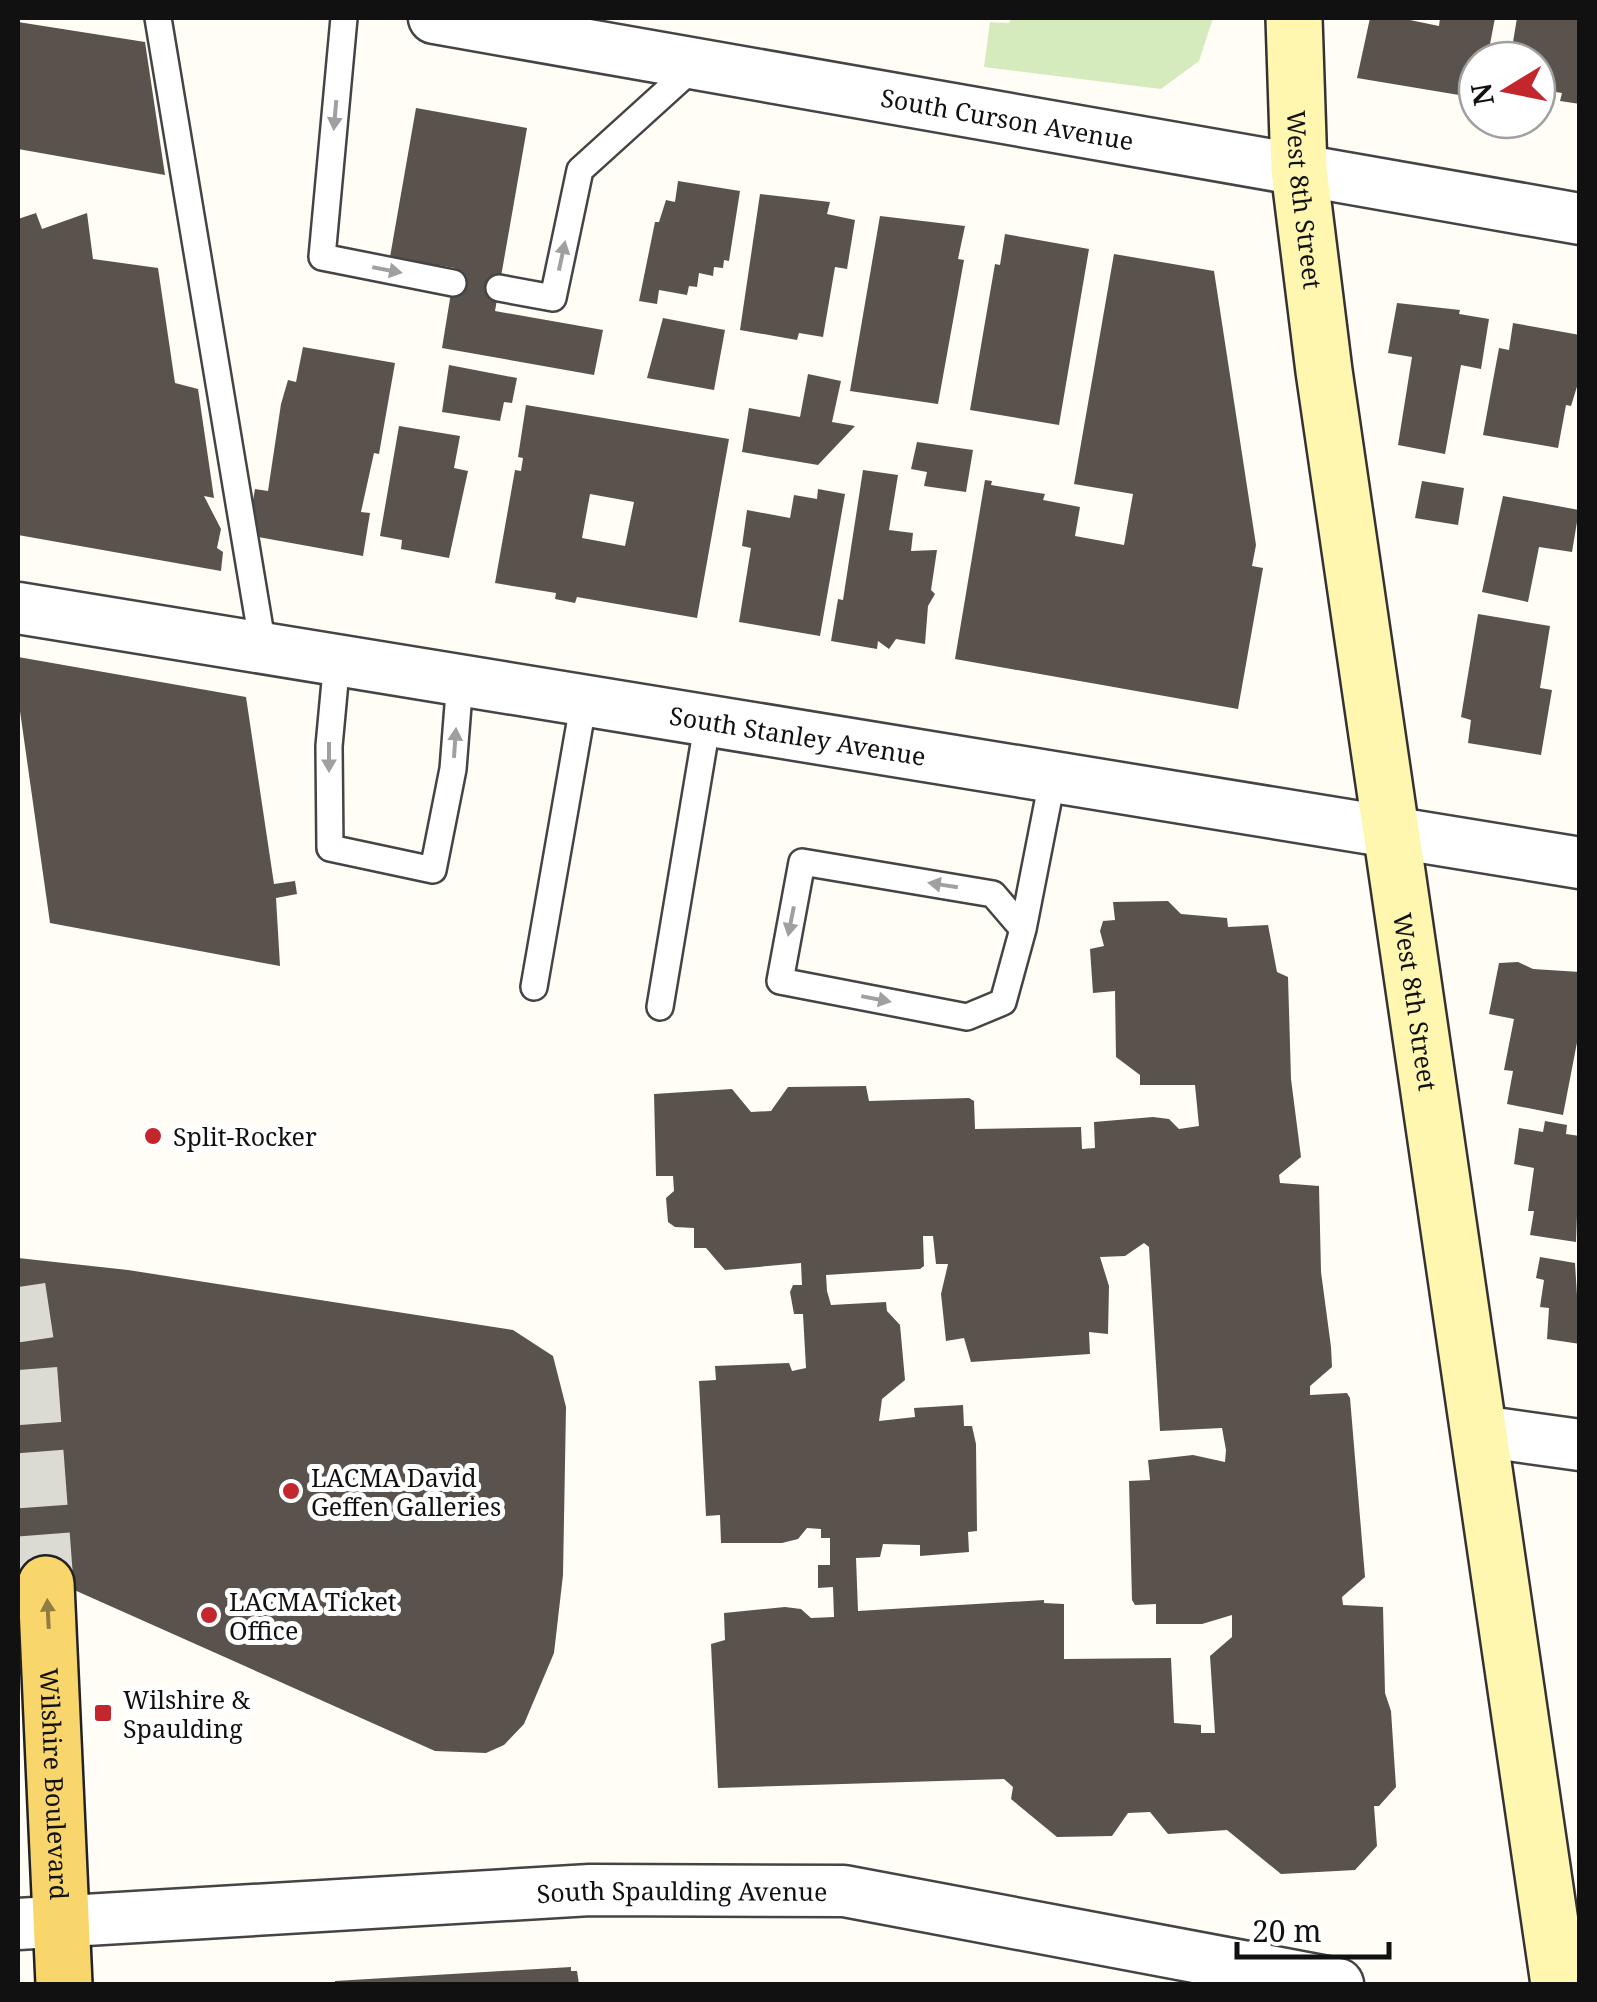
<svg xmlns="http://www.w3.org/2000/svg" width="1597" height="2002" font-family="'Noto Serif',serif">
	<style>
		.green { fill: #d5ebbd }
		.building { fill: #5a524d; fill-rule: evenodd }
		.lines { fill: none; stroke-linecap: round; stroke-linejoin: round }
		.primary-tunnel { stroke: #dbdad3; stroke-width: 55; stroke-dasharray: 55 28; stroke-linecap: butt }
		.lane-casing { stroke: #444; stroke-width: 30 }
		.street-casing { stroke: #444; stroke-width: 55 }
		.secondary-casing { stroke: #333; stroke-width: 60 }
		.primary-casing { stroke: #222; stroke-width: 60 }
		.lane { stroke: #fff; stroke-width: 25 }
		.street { stroke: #fff; stroke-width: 50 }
		.secondary { stroke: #fff6b0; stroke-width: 55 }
		.primary { stroke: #f9d66b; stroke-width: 55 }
		.oneway { fill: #a0a0a0 }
		.oneway2 { fill: #917d42 }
		.poi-dot { fill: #c4262e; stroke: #fff; stroke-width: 4 }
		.labels { text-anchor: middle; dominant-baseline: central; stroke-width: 10; stroke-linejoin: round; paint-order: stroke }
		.street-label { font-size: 25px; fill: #111; stroke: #fff }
		.poi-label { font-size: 25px; fill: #111; stroke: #fff; text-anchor: start }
	</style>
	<rect width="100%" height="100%" fill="#fffdf5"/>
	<!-- green -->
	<path class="green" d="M1011,18H1213L1199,61L1161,89L984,67L990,22L1009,23Z"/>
	<!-- building -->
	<path class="building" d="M1370,18H1400L1439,26L1440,18H1495L1487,60H1477V98L1357,78Z
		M1517,18H1580V104L1560,101L1562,93L1537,89V60H1510Z
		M18,22L145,42L165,175L18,149Z
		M416,108L527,128L495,311L603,330L594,375L442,348L455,268L390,257Z
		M678,181L740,191L729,261L724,260L723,268L714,267L713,276L699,273L697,287L689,286L687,295L659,290L657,304L639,301L655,222H659L666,200L675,202Z
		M760,194L830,202L827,214L855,220L847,269L835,267L823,337L799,333L797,340L740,330Z
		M36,213L42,229L87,213L93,259L158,268L175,383L198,389L214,498L204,496L221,529L217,548L223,552L221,571L18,535V219Z
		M880,216L965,226L958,259L964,260L938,404L850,391Z
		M1005,234L1089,249L1059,425L970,410L995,264L1000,265Z
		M1114,254L1214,271L1256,545L1252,566L1263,568L1238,709L955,659L985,480L992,481L991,485L1045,494L1043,500L1080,507L1075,536L1124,545L1133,494L1074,484Z
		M1397,303L1460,310L1459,314L1489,319L1481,369L1461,365L1445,454L1398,445L1412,357L1388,353Z
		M663,318L725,330L714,390L647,378Z
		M1513,323L1580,335V377L1571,406L1566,405L1558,448L1483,435L1499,348L1509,350Z
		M303,347L395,363L379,454L374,453L361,512L370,513L363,556L247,535L255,489L268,491L281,404L288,380L296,382Z
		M449,365L517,378L512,403L504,402L500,421L442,412Z
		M808,374L841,381L832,422L855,426L818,465L742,452L749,408L800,417Z
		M526,405L729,439L697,618L577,597L575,603L555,599L556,593L495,583L515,470L521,471L523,458L518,457ZM590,494L634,502L625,546L582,538Z
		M399,426L460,436L454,468L468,471L449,558L401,549L402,540L380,536Z
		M917,442L973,450L966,492L924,486L927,472L911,469Z
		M863,470L898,475L889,530L913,533L911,551L937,550L931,590L935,594L928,606L925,644L896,639L889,649L878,641L877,649L831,641L838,599L843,600Z
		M1422,481L1464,488L1458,525L1415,518Z
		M818,489L845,494L820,636L739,622L751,548L742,546L747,510L790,518L794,495L817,499Z
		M1503,496L1579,510L1572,552L1539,547L1528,602L1482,592Z
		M1478,614L1550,626L1540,688L1552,690L1541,755L1468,743L1471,720L1461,717Z
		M18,657L246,697L274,884L295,881L297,894L276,898L280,966L50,923L18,697Z
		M1168,901L1181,914L1227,918L1228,927L1268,925L1277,972L1288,977L1291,1079L1301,1157L1279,1175L1280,1183L1319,1186L1321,1272L1331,1347L1332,1367L1310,1386V1395L1347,1393L1350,1398L1365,1577L1342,1597L1343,1605L1383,1607L1385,1693L1391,1711L1396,1787L1379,1806H1374L1377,1846L1355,1870L1281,1874L1227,1830L1168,1834L1150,1812L1128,1813L1112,1836L1057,1837L1011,1799L1013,1787L1004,1779L718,1788L711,1644L725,1640L724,1613L785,1607L801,1609L811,1618L834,1617L833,1587L818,1588V1565H830V1538H821V1529L807,1528L798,1539L782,1543H721L720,1515L706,1516L699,1381L716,1380L715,1366L789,1363L792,1371L806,1368L803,1314H794L790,1292L793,1285H802L801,1263L725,1270L706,1248H694V1228L675,1227L668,1222L666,1198L674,1191L673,1176H656L654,1094L732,1089L751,1112L771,1111L788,1087L866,1086L869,1101L969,1098L974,1101L975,1129L1081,1127L1082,1149L1095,1148L1094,1122L1153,1117L1169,1119L1179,1129L1199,1126L1195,1085H1140V1075L1116,1057L1115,991L1093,993L1090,949L1104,946L1100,931L1103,921L1115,920L1113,902ZM923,1236H933L936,1264H948L941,1294L946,1341L964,1338L971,1362L1090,1354L1089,1332L1108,1334L1109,1286L1100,1257L1125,1256L1144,1243L1149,1247L1160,1431L1222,1428L1226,1450L1225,1462L1193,1455L1148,1460L1150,1480L1129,1481L1132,1600L1135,1605L1156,1604V1624H1202L1232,1615V1637L1210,1656L1215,1733H1201V1725L1174,1723L1171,1658L1064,1659V1604L1044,1603V1600L858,1611L856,1558L880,1557L883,1544L920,1545V1556L969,1552L968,1532L977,1531L976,1444L972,1426H964L963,1405L914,1408L915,1417L879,1421L882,1399L905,1380L900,1325L887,1311L886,1302L831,1305L827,1291L826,1275L920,1269L924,1266Z
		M1518,962L1533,969L1580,972V1027L1563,1115L1507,1104L1513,1071L1504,1070L1514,1019L1489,1014L1499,963Z
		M1545,1121L1567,1125L1566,1134L1580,1136L1576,1242L1530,1235L1534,1211H1528L1534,1168L1514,1164L1519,1128L1543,1132Z
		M1540,1257L1575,1263L1580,1344L1547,1339L1549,1308L1540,1307L1544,1280L1536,1278Z
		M18,1258L128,1270L513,1330L553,1356L566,1407L563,1575L554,1653L524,1724L504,1745L486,1753L435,1751L72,1589L18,1582Z
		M571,1967V1971H577L579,1984H335V1981Z"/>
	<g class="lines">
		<!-- primary-tunnel -->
		<path class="primary-tunnel" d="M18,1287L29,1360L46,1584"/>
		<defs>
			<path id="lane" d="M158,18L263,647
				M344,18L322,257L453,283
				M499,288L553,298L580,170L697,64
				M337,660L329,746L330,848L433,870L453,769L460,680
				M1023,929L993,894L802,862L780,981L967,1017L1003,1002L1023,929L1053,776
				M534,987L584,700
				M660,1007L708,720"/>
			<g id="street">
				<path id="s1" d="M434,18L1580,219"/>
				<path id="s2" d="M18,608L1580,863"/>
				<path d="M1480,1431L1580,1445"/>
				<path id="s3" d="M18,1924L590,1890L844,1891L1338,1984"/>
			</g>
			<g id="secondary">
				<path id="s4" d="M1294,18L1299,170L1324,371L1559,1984"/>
			</g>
			<g id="primary">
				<path id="s5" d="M46,1584L64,1984"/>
			</g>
		</defs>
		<!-- lane casing -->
		<use href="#lane" class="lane-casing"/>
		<!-- street casing -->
		<use href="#street" class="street-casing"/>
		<!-- secondary casing -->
		<use href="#secondary" class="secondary-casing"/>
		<!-- primary casing -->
		<use href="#primary" class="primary-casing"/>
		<!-- lane -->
		<use href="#lane" class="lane"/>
		<!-- street -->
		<use href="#street" class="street"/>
		<!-- secondary -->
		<use href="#secondary" class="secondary"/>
		<!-- primary -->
		<use href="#primary" class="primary"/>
	</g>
	<!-- one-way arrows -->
	<defs><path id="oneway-solid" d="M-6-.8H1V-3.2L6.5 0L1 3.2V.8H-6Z" transform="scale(2.5)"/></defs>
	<g class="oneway">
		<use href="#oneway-solid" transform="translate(335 115) rotate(95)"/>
		<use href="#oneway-solid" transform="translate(562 256) rotate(-78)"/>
		<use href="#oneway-solid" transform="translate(387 270) rotate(11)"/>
		<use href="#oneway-solid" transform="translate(455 743) rotate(-86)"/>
		<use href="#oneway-solid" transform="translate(329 757) rotate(90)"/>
		<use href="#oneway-solid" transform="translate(943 885) rotate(-171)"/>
		<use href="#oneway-solid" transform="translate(791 921) rotate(101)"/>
		<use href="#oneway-solid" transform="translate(876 999) rotate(11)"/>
	</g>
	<use class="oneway2" href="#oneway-solid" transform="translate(48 1614) rotate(-93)"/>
	<!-- markers -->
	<g class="poi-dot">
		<circle cx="153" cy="1136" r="10"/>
		<circle cx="291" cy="1491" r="10"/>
		<circle cx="209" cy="1615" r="10"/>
		<rect x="93" y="1703" width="20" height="20" rx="5"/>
	</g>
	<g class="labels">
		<!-- street labels -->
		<g class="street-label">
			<text stroke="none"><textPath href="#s1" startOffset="582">South Curson Avenue</textPath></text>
			<text stroke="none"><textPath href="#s4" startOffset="182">West 8th Street</textPath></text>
			<text stroke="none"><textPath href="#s2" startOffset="790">South Stanley Avenue</textPath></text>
			<text stroke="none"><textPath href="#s4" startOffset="992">West 8th Street</textPath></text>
			<text stroke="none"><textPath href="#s5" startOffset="200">Wilshire Boulevard</textPath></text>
			<text stroke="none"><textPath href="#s3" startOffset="665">South Spaulding Avenue</textPath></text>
		</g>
		<!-- poi labels -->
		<g class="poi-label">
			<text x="173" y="1136">Split-Rocker</text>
			<text x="311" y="1477">LACMA David<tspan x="311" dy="29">Geffen Galleries</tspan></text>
			<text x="229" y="1601">LACMA Ticket<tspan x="229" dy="29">Office</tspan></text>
			<text x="123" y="1699">Wilshire &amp;<tspan x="123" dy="29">Spaulding</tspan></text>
		</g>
	</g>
	<!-- border -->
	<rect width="1597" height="2002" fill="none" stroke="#111111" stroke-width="40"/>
	<!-- north arrow -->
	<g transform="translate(1507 90) rotate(260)"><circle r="48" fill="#ffffff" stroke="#a0a0a0" stroke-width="2.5"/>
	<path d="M0-8L18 38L0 25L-18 38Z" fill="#c4262e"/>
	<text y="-15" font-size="28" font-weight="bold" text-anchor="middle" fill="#111111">N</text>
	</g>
	<!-- scale -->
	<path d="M1237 1942v15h152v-15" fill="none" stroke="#111111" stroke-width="5"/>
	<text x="1252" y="1942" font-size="30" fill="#111111" stroke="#ffffff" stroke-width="8" paint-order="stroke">20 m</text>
</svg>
